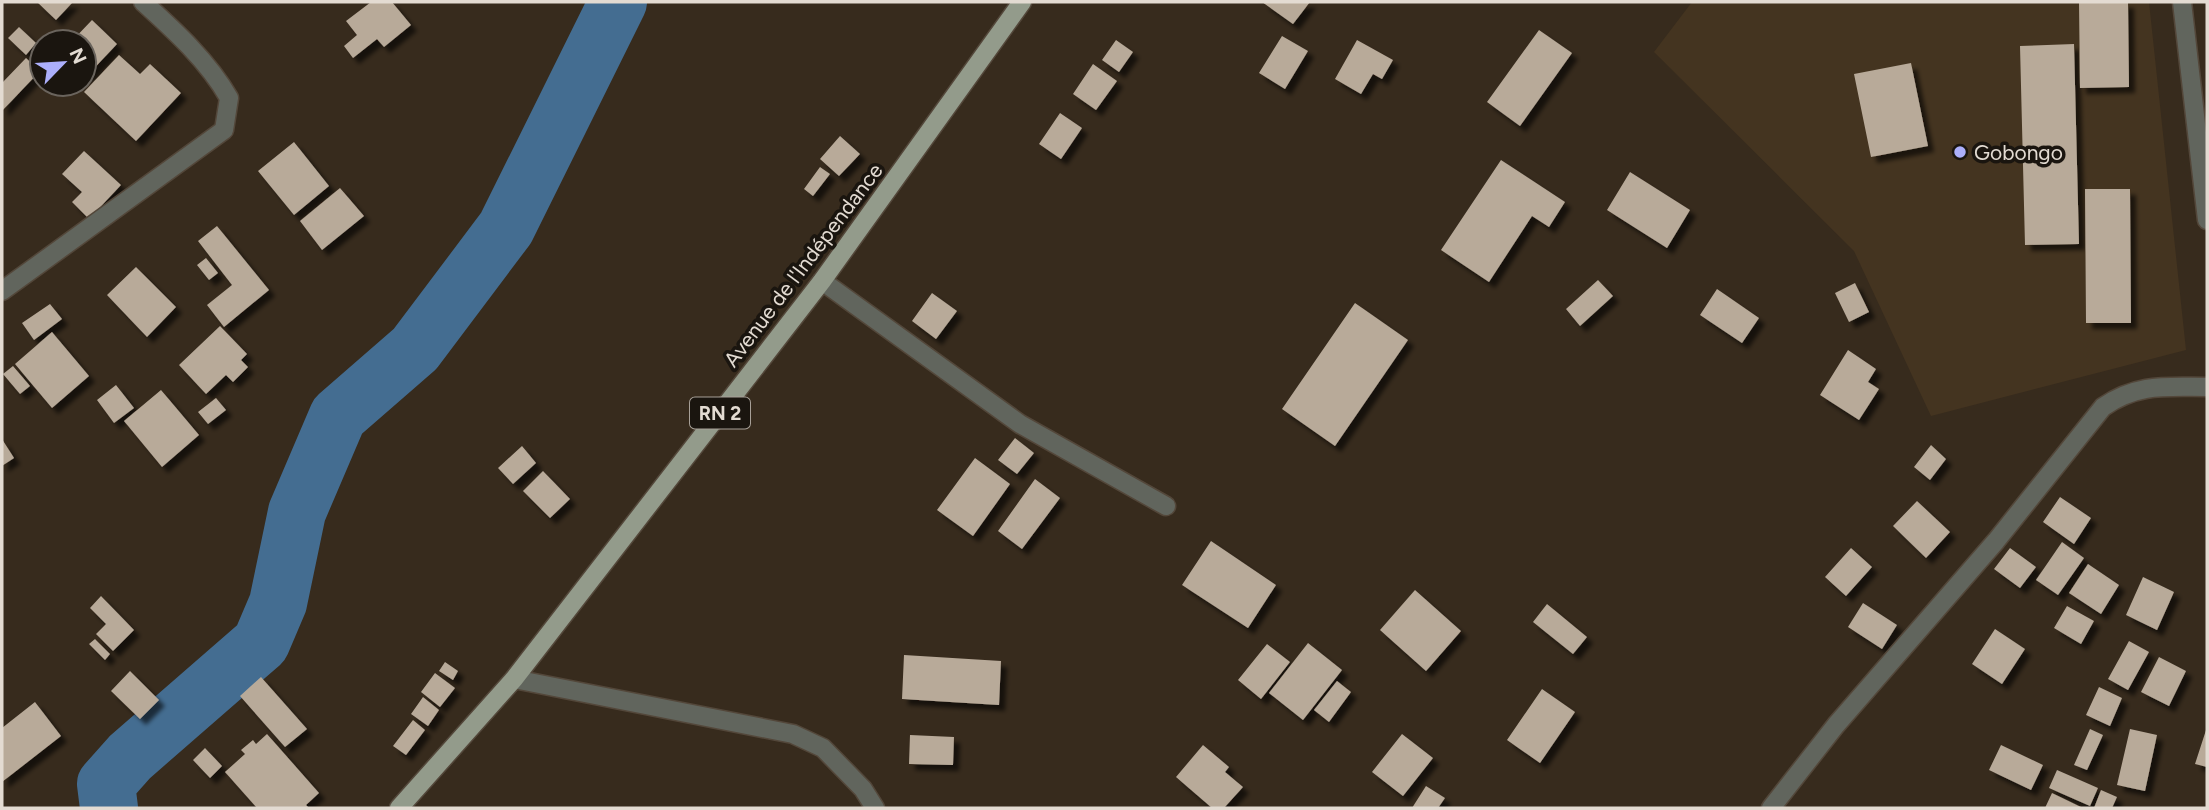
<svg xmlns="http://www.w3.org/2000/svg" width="2209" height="810" font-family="Figtree,sans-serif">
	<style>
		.built { fill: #443420 }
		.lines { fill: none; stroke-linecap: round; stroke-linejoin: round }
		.river { stroke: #446d91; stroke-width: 58 }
		.building { fill: #b8aa99; filter: url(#shadow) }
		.minor-casing { stroke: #53473a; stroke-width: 21 }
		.primary-casing { stroke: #53473a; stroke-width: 21 }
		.minor { stroke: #61655d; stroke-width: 18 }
		.primary { stroke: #939b8b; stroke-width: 18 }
		.poi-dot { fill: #acaffb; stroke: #1a150f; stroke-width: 2.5 }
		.labels { text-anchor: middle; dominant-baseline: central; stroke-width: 7; stroke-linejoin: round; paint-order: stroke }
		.shield { fill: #1a150f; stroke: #a7a098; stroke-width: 2 }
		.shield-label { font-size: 19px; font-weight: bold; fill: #e3dbd2 }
		.poi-label { font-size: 21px; fill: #e3dbd2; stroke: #1a150f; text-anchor: start }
		.street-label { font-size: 21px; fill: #e3dbd2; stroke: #1a150f }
	</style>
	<defs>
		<filter id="shadow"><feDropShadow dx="6" dy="6" stdDeviation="2" flood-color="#0009"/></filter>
	</defs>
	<rect width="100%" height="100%" fill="#372b1d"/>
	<!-- built -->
	<path class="built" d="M1692,2H2149L2186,350L1931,416L1854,251L1654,52Z"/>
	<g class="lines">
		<!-- river -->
		<path class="river" d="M109,808L106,784L130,757L261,643L278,603L297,512L338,416L415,349L506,228L618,2"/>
	</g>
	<!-- building -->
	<path class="building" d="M37,2H73L56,20Z
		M371,2H392L411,25L384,47L377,39L353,58L344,46L357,35L346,21Z
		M1262,2H1310L1293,24Z
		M2079,2H2128L2129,87L2080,88Z
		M92,20L117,44L84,79V42H71Z
		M19,27L36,43L26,55L8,38Z
		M1539,30L1572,53L1520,126L1487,102Z
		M1282,36L1308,51L1285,89L1259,73Z
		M1116,40L1133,52L1119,72L1102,60Z
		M1357,40L1393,60L1382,79L1373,74L1361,94L1335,79Z
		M2074,44L2079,244L2025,245L2020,46Z
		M119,55L140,74L150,64L181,93L136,141L84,92Z
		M26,58L40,71L2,111V83Z
		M1911,63L1928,146L1871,157L1854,74Z
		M1093,64L1117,81L1096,110L1073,94Z
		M1060,113L1082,128L1061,159L1039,144Z
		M840,136L860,154L839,176L820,159Z
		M294,142L329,186L294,215L258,171Z
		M84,151L121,185L89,219L72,202L82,192L62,174Z
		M1501,160L1565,202L1549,227L1532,216L1489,282L1441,250Z
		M820,167L830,174L813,196L804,189Z
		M1630,172L1690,210L1667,248L1607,210Z
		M340,188L364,216L322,250L300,221Z
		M2085,189H2130L2131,323H2086Z
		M217,226L269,290L224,327L207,305L232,285L198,241Z
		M206,258L218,273L209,280L197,265Z
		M136,267L176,307L147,337L107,295Z
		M1598,280L1613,296L1580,326L1566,309Z
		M1855,283L1869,312L1849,322L1835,293Z
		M1717,289L1759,318L1742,343L1700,315Z
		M932,293L957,311L936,339L912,321Z
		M1355,303L1408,340L1335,446L1282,409Z
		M50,304L62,319L34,340L22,323Z
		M220,326L247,354L241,360L248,367L233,382L226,375L206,394L179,365Z
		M52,332L89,376L52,408L15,364Z
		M1848,350L1876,369L1868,382L1879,389L1859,420L1820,395Z
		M13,366L30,386L20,394L3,374Z
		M116,385L134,408L114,423L97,400Z
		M161,390L199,435L162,467L124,421Z
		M216,398L226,410L208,424L198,412Z
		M1015,438L1034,453L1017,474L998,460Z
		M2,439L14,458L2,466Z
		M1931,445L1946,459L1930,480L1914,467Z
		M522,446L536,463L513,484L498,468Z
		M975,458L1010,484L973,536L937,510Z
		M543,471L570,499L550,518L523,491Z
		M1035,479L1060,498L1022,549L998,531Z
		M2060,497L2091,518L2074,544L2043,522Z
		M1917,501L1950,532L1926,558L1893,526Z
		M1211,541L1276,585L1248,628L1182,585Z
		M2062,542L2084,558L2058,595L2036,580Z
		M1851,548L1872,567L1846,596L1825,577Z
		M2010,548L2036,567L2020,588L1994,569Z
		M2088,564L2119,585L2101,614L2069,593Z
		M2143,577L2174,592L2157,630L2126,615Z
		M1415,590L1461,631L1426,671L1380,630Z
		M101,596L134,630L113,651L96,634L106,624L90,608Z
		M1863,603L1897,625L1882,649L1848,627Z
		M1547,604L1587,637L1573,654L1533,622Z
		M2067,606L2094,621L2081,644L2054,628Z
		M1995,629L2025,649L2002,684L1972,664Z
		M95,639L110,654L105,660L89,644Z
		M2129,641L2149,652L2128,690L2108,679Z
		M1308,643L1342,670L1303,720L1269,693Z
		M1267,644L1290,662L1261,699L1238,680Z
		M904,655L1001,661L999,705L902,699Z
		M2159,657L2186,671L2169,706L2141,692Z
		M445,662L458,671L453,680L439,671Z
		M130,671L159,700L140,719L111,691Z
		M435,673L455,688L440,707L421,692Z
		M261,677L307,729L285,747L240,696Z
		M1337,681L1351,692L1329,722L1314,710Z
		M2099,687L2122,698L2110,726L2086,715Z
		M1542,689L1575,712L1540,763L1507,740Z
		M423,697L439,710L428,726L411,714Z
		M35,702L61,736L2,782V728Z
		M413,720L425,730L406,755L393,746Z
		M2207,727V767L2195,764Z
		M2090,729L2103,735L2087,770L2074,765Z
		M2130,729L2157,735L2145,791L2117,785Z
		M267,734L319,793L306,805L309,808H257L225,772L245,754L241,750L253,740L256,744Z
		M1402,734L1433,758L1403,796L1372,772Z
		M910,735L954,737L953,765L909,764Z
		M1203,745L1229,767L1225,772L1243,787L1224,808H1212L1176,777Z
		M2001,745L2043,765L2031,790L1989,770Z
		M205,748L222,766L210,778L193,760Z
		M2057,770L2098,788L2090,806L2049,788Z
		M1426,786L1445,798L1438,808H1412Z
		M2101,790L2117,797L2112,808H2094Z
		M2052,793L2083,808H2045Z"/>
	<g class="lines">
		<defs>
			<path id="minor" d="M2182,2L2207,220
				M822,281L1020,424L1166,506
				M2,291L224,130L229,98C208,61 174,30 143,2
				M514,679L793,734L823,748L863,789L875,808
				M1771,808L1836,725L1996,541L2103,407C2138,383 2166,387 2207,387"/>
			<path id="primary" d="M399,808L514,679L822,281L1022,2"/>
		</defs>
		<!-- minor casing -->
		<use href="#minor" class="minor-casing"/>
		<!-- primary casing -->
		<use href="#primary" class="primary-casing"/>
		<!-- minor -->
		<use href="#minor" class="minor"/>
		<!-- primary -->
		<use href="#primary" class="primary"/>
	</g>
	<!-- markers -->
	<circle class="poi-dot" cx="1960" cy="152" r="7"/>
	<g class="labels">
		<!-- shield labels -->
		<rect class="shield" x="690" y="397.5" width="60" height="31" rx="5"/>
		<g class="shield-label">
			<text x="720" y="413">RN 2</text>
		</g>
		<!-- poi labels -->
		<g class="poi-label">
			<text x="1974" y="152">Gobongo</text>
		</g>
		<!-- street labels -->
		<g class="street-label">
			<text transform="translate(803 265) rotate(-53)">Avenue de l'Indépendance</text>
		</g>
	</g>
	<!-- border -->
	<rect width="2209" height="810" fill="none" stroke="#e3dbd2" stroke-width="7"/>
	<!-- north arrow -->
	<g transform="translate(63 63) rotate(65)"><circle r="33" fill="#1a150f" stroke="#6a645d" stroke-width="2"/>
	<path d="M0-5L12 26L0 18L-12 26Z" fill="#acaffb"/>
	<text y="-10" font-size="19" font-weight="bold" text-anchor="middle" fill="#e3dbd2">N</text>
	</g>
</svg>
